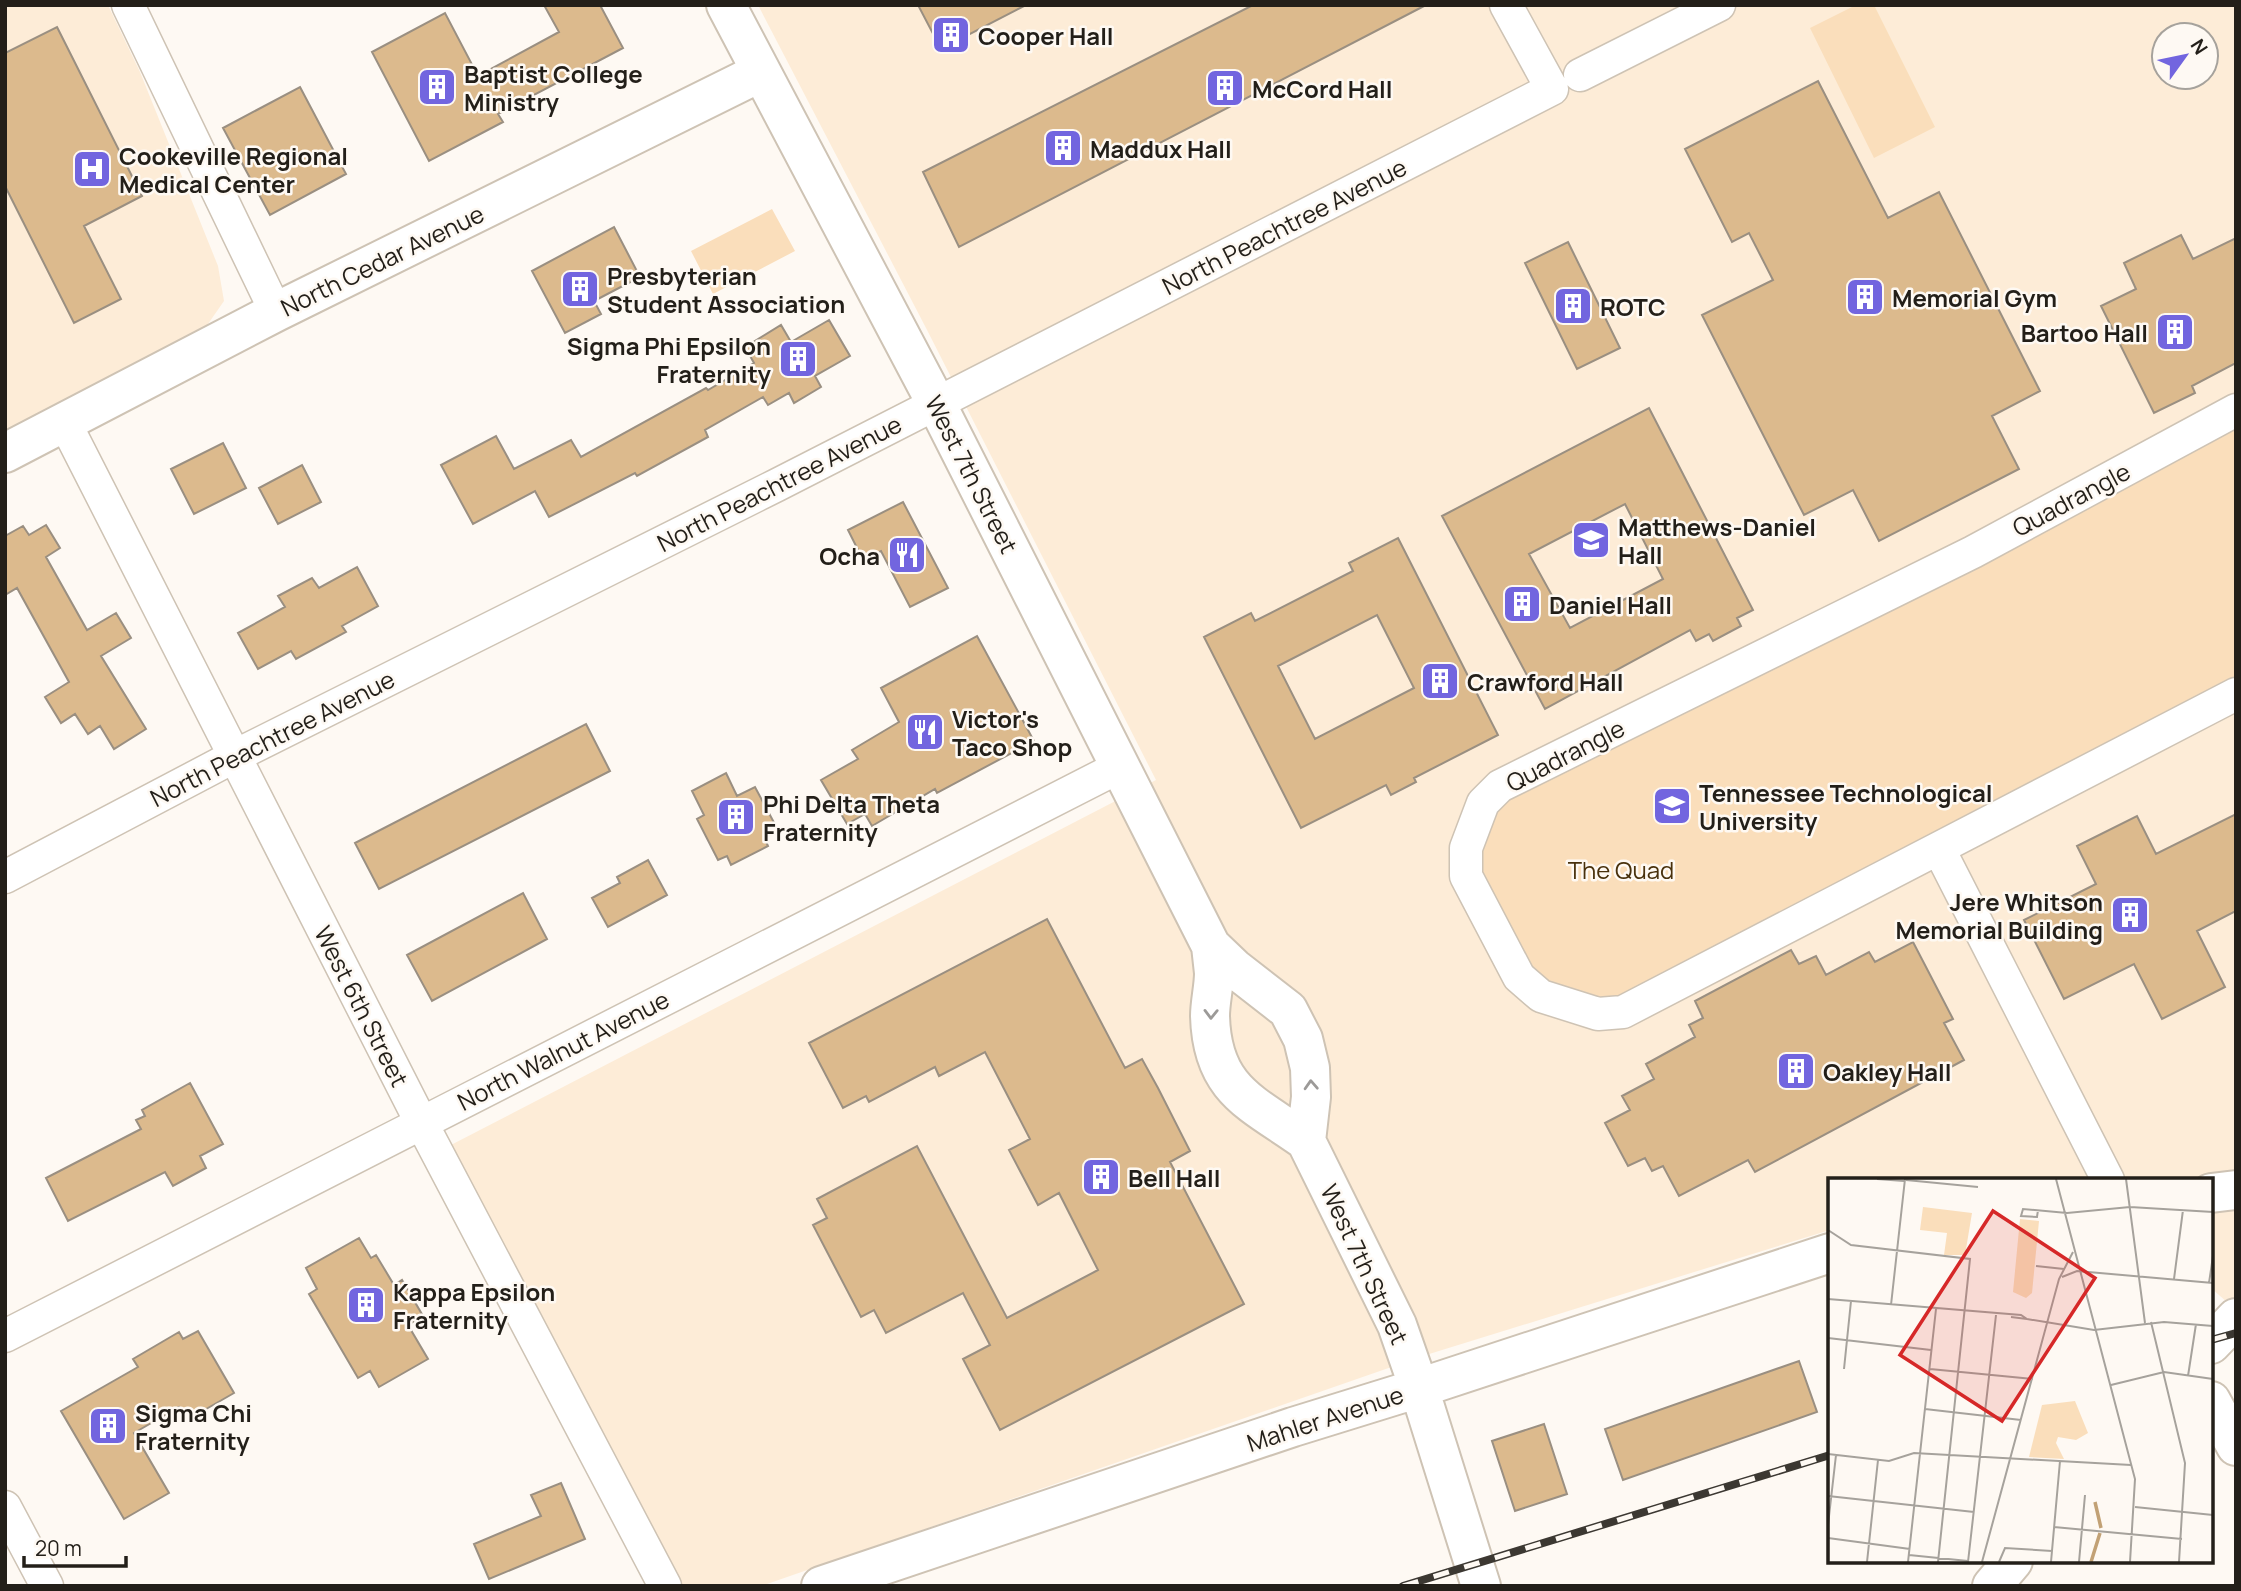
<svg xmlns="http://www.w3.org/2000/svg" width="2241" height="1591" font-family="Manrope,sans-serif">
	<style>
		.built { fill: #fdecd7; fill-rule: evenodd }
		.green { fill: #fadebb }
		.building { fill: #dcba8d; stroke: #9a8f81; stroke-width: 2; fill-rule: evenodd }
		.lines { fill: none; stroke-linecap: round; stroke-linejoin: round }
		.street-casing { stroke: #cec3b4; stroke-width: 35 }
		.secondary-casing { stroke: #cec3b4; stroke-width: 42 }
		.street { stroke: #fff; stroke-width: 32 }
		.secondary { stroke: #fff; stroke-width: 38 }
		.rail-casing { stroke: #3c3832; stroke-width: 8 }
		.rail { stroke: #fef9f3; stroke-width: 5; stroke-dasharray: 16; stroke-linecap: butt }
		.oneway { stroke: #9c9a98 }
		.labels { text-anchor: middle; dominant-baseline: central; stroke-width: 5; stroke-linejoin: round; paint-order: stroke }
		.poi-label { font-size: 24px; font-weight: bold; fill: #231f19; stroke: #fef9f3; text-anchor: start }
		.street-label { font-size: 24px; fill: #231f19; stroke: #fef9f3 }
		.park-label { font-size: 24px; fill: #49310c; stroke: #fef9f3 }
		.inset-river { fill: none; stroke: #c2a175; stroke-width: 3.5 }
		.inset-road { fill: none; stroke: #a6a29c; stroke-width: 2 }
		.view { fill: #d62828; fill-opacity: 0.15; stroke: #d62828; stroke-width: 3.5 }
		.inset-edge { fill: none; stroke: #231f19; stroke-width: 3.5 }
	</style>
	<rect width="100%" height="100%" fill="#fef9f3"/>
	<!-- built -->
	<path class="built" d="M5,5H108L140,72L218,266L224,301L201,334L5,431Z
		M758,5H2236V1310L2211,1288V1180H1830V1230L1426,1355L761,1586L680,1585L449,1146L1156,780L926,328ZM2164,35H2206V77H2164Z"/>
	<!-- green -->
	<path class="green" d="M1856,5H1874L1935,127L1874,158L1810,28Z
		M772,209L795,251L713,294L691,251Z
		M2236,407V694L1623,1012L1541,996L1466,876L1483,803Z"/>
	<!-- building -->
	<path class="building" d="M544,5H600L623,48L498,114L503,122L429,161L372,52L445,13L478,76L559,32Z
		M918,5H1026L941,49Z
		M1253,5H1426L959,247L923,172Z
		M57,27L142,196L84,226L121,299L74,323L5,186V53Z
		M1818,81L1888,218L1939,192L2040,391L1992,416L2019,469L1879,541L1853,490L1804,515L1702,315L1773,280L1749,233L1732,242L1685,149Z
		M300,87L346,174L270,215L223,128Z
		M614,227L640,277L594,301L601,314L565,333L532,271Z
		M2181,235L2193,259L2236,238V363L2192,386L2195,393L2154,413L2101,306L2136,289L2124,263Z
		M1568,242L1620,348L1577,369L1525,263Z
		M829,320L850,356L815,376L821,387L794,403L789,393L768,405L763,397L705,430L708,437L637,476L635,473L549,517L535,491L473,524L441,465L496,436L514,469L571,440L581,457L706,388L708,390L754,363L745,347L781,325L791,342Z
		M1649,408L1753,610L1737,618L1741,626L1713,641L1709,634L1696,641L1690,630L1545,709L1442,516ZM1625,504L1663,579L1570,628L1529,554Z
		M223,443L246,488L194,514L171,469Z
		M302,465L321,502L278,524L259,488Z
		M903,502L948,588L910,607L881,551L863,560L848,530Z
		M46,525L60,548L46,557L87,630L116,613L131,638L101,656L146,729L114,749L100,726L88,734L75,714L61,723L45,697L69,682L17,588L5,595V536L23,526L29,535Z
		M1398,538L1498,735L1414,778L1416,782L1391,795L1386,785L1301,828L1204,637L1251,613L1255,621L1353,571L1349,563ZM1377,615L1414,688L1315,739L1278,666Z
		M357,567L378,606L342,626L346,632L296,659L291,651L258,669L238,633L285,607L278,596L312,578L319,588Z
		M977,636L1034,741L937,793L935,789L872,826L865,814L847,824L821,780L858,759L852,750L899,722L881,688Z
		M586,724L610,771L379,889L355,843Z
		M726,773L737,796L755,787L778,830L764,837L768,846L731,865L727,856L718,860L697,819L704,815L692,791Z
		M2236,814V911L2197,931L2225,987L2162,1019L2134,964L2064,999L2024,920L2096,884L2077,846L2137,816L2156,854Z
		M648,860L667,895L608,927L592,898L620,883L617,877Z
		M523,893L547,939L432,1001L407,955Z
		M1047,919L1125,1068L1142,1059L1158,1088L1190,1151L1170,1162L1244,1304L1000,1430L963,1359L990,1345L963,1293L886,1333L874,1310L861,1317L813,1225L827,1218L817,1199L917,1146L1007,1318L1098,1270L1059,1193L1038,1205L1009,1150L1030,1139L985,1052L939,1076L935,1067L869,1102L866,1096L843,1108L809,1043Z
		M1913,942L1953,1019L1944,1023L1964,1060L1755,1172L1748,1160L1679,1196L1663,1166L1652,1171L1645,1158L1628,1166L1605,1123L1630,1110L1622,1096L1654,1079L1646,1064L1695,1037L1689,1025L1703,1018L1695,1001L1791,950L1799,964L1816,956L1826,975L1869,952L1875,962Z
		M190,1083L223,1144L200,1156L206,1168L173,1186L165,1172L68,1221L46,1178L141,1129L136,1120L145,1116L142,1110Z
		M359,1238L371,1258L376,1255L394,1285L402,1280L423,1316L408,1325L428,1359L379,1387L370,1371L358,1378L309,1294L317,1289L306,1268Z
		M198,1331L234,1393L187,1420L179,1407L134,1433L169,1493L124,1519L61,1411L138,1367L133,1359L179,1332L183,1339Z
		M1799,1361L1817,1412L1623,1480L1605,1429Z
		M1544,1424L1567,1494L1515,1511L1492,1441Z
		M561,1483L585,1539L489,1579L474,1544L541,1516L531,1495Z"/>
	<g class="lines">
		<defs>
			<path id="street" d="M128,5L276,312
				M1580,75L1719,5
				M2236,410L1973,552L1500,786L1483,803L1466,848V876L1519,977L1541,996L1598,1014L1623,1012L2236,694
				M65,423L421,1122L665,1586
				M1944,859L2108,1180
				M5,877L235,756L777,485L1552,89L1506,5
				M5,1336L1121,766
				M5,1507L47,1586"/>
			<path id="secondary" d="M726,5L936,403L1211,946C1212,955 1213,964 1214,973C1214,987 1210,1002 1210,1016C1212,1091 1253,1103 1306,1141L1311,1097L1310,1068L1303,1039L1288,1010L1234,968L1211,946
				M5,453L276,312L761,72
				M1306,1141L1397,1325L1419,1388L1481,1586
				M2211,1193L2236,1190
				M2211,1344L2236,1318
				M2211,1401L2236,1446
				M821,1586L1293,1427L1419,1388L1830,1253
				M1992,1586L2013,1561"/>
		</defs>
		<!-- street casing -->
		<use href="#street" class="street-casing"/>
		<!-- secondary casing -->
		<use href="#secondary" class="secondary-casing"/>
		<!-- street -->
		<use href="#street" class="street"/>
		<!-- secondary -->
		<use href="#secondary" class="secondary"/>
		<defs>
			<path id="rail" d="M2211,1340L2236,1333
				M1403,1586L1830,1455"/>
		</defs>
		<!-- rail casing -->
		<use href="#rail" class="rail-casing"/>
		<!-- rail -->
		<use href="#rail" class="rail"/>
	</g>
	<!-- one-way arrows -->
	<defs><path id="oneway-chevron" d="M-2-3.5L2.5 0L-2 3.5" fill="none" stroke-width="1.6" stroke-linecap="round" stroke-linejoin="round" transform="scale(1.75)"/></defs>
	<g class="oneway">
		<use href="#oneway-chevron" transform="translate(1211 1014) rotate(91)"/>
		<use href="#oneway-chevron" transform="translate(1311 1085) rotate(-93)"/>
	</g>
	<!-- icons -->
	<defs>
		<symbol id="building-square" viewBox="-11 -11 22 22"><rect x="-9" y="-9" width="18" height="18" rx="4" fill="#7265df" stroke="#fef9f3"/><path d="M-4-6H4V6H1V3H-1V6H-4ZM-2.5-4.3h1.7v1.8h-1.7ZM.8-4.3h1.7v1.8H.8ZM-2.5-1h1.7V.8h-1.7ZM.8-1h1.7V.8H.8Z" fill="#fff"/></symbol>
		<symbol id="hospital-square" viewBox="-11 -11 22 22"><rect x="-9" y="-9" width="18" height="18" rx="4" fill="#7265df" stroke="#fef9f3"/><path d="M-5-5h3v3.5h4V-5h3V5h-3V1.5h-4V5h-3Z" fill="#fff"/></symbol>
		<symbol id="university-square" viewBox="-11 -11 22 22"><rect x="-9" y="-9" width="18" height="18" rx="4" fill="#7265df" stroke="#fef9f3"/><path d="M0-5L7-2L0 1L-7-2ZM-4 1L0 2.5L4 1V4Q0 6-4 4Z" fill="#fff"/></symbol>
		<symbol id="restaurant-square" viewBox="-11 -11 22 22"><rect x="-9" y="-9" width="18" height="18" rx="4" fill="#7265df" stroke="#fef9f3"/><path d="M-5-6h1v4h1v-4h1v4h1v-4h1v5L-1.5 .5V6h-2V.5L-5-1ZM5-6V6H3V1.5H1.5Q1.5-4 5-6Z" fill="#fff"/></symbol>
	</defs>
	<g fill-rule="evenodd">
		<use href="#building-square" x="929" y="13" width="44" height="44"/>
		<use href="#building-square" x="415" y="65" width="44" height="44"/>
		<use href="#building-square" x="1203" y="66" width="44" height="44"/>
		<use href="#building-square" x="1041" y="126" width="44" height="44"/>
		<use href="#hospital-square" x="70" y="147" width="44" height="44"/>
		<use href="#building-square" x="558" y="267" width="44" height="44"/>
		<use href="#building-square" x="1843" y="275" width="44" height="44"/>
		<use href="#building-square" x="1551" y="284" width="44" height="44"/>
		<use href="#building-square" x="2153" y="310" width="44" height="44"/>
		<use href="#building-square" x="776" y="337" width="44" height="44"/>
		<use href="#university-square" x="1569" y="518" width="44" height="44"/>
		<use href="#restaurant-square" x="885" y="533" width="44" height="44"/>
		<use href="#building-square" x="1500" y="582" width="44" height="44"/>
		<use href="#building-square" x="1418" y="659" width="44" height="44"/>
		<use href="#restaurant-square" x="903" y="710" width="44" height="44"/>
		<use href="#university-square" x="1650" y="784" width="44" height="44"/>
		<use href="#building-square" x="714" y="795" width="44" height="44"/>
		<use href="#building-square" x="2108" y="893" width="44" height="44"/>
		<use href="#building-square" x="1774" y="1049" width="44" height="44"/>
		<use href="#building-square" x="1079" y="1155" width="44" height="44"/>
		<use href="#building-square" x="344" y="1283" width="44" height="44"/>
		<use href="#building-square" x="86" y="1404" width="44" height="44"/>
	</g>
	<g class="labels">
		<!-- poi labels -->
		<g class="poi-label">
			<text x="978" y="35">Cooper Hall</text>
			<text x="464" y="73">Baptist College<tspan x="464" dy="28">Ministry</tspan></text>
			<text x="1252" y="88">McCord Hall</text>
			<text x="1090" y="148">Maddux Hall</text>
			<text x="119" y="155">Cookeville Regional<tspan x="119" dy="28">Medical Center</tspan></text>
			<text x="607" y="275">Presbyterian<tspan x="607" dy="28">Student Association</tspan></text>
			<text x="1892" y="297">Memorial Gym</text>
			<text x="1600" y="306">ROTC</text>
			<text x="2148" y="332" text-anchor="end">Bartoo Hall</text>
			<text x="771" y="345" text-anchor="end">Sigma Phi Epsilon<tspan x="771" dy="28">Fraternity</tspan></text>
			<text x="1618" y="526">Matthews-Daniel<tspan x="1618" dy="28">Hall</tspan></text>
			<text x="880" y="555" text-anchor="end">Ocha</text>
			<text x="1549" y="604">Daniel Hall</text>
			<text x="1467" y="681">Crawford Hall</text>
			<text x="952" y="718">Victor's<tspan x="952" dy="28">Taco Shop</tspan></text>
			<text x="1699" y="792">Tennessee Technological<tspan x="1699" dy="28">University</tspan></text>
			<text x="763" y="803">Phi Delta Theta<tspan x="763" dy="28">Fraternity</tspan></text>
			<text x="2103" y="901" text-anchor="end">Jere Whitson<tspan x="2103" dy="28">Memorial Building</tspan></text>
			<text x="1823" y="1071">Oakley Hall</text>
			<text x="1128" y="1177">Bell Hall</text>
			<text x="393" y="1291">Kappa Epsilon<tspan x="393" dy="28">Fraternity</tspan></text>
			<text x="135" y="1412">Sigma Chi<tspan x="135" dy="28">Fraternity</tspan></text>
		</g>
		<!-- street labels -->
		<g class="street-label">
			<text transform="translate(1284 226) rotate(-27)">North Peachtree Avenue</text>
			<text transform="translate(382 260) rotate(-26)">North Cedar Avenue</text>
			<text transform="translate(972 474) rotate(63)">West 7th Street</text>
			<text transform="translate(779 483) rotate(-27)">North Peachtree Avenue</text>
			<text transform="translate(2071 499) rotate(-28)">Quadrangle</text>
			<text transform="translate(272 738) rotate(-27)">North Peachtree Avenue</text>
			<text transform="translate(1565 755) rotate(-27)">Quadrangle</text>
			<text transform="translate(362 1006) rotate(63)">West 6th Street</text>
			<text transform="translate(563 1050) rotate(-27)">North Walnut Avenue</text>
			<text transform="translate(1365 1264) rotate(65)">West 7th Street</text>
			<text transform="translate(1325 1418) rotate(-18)">Mahler Avenue</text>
		</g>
		<!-- park labels -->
		<g class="park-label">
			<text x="1621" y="869">The Quad</text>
		</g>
	</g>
	<!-- overview -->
	<g transform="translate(1828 1178)">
		<rect width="385" height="385" fill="#fef9f3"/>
		<path d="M95,29L144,35L137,77H116L119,55L92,52ZM192,41L211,43L204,115L198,120L185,114ZM247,223L260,255L248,262L230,259L228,265L236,281L201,279L214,227Z" fill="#fadebb"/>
		<path class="inset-river" d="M267,324L273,350M263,384L272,355"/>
		<path class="inset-road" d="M49,1L76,3M228,1L307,301L302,384M298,1L317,145M78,2L150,9M210,32L209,39L193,38L195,31L239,35L302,29L385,34M0,52L23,67L142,81L110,384M208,88L236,91M234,99L249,93L385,105M346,101L355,32M381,105L385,78M0,121L193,137L199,141L183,139M63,127L77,1M199,141L266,152L336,144L385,148M323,144L357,285L351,384M0,160L103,172M16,191L23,123M102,191L205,201M360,198L368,146M283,207L336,194L385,201M97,231L193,242M0,276L61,283L86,275L303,287M0,318L146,334M307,329L385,337M0,347L8,277M226,349L354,361M0,360L82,371M81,377L140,383M39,384L50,282M80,384L108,131M140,384L168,137M154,384L231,101L245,74M171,384L177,370L224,373M223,384L232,283M251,384L257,317"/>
		<path class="view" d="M165,33L267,100L174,243L72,177Z"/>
		<rect width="385" height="385" class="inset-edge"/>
	</g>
	<!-- border -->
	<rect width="2241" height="1591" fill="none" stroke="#231f19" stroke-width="14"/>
	<!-- north arrow -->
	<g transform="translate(2185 56) rotate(57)"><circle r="33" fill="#fef9f3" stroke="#a6a29c" stroke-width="2"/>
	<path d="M0-5L12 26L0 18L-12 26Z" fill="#7265df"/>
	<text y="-10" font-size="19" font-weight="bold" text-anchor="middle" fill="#231f19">N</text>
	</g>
	<!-- scale -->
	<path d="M24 1556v10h102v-10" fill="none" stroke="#231f19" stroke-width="3.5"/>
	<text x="35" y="1556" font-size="21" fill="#231f19" stroke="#fef9f3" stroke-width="5" paint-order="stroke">20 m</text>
</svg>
